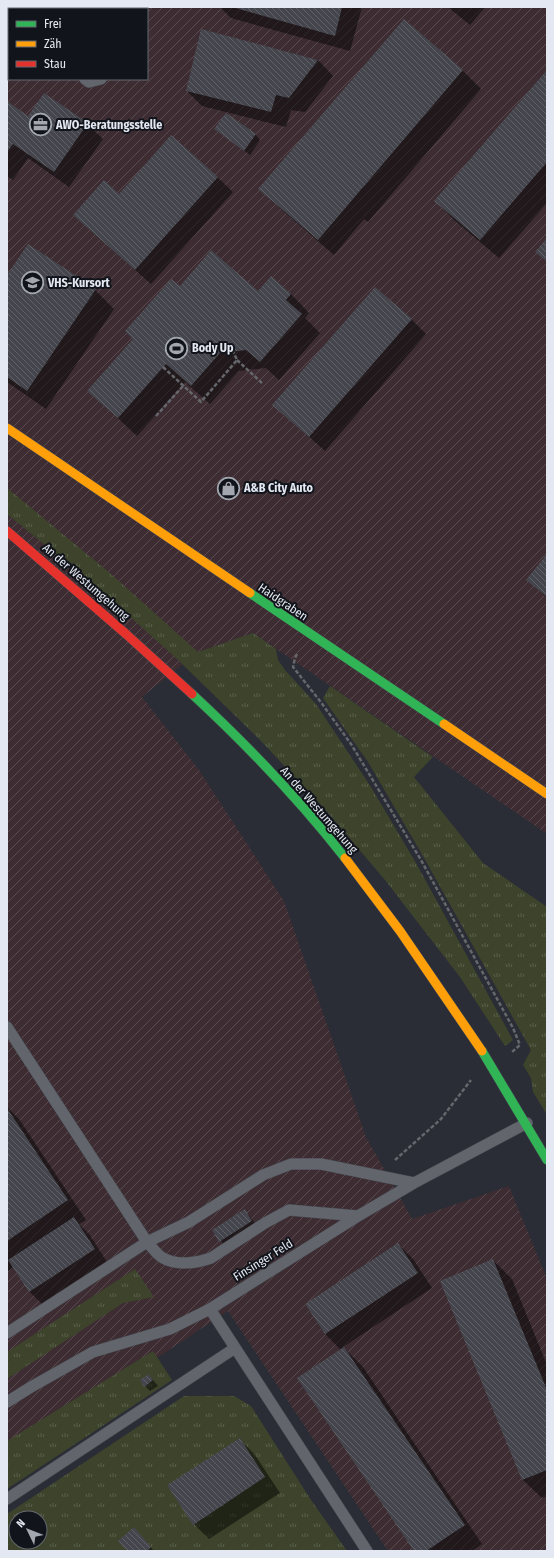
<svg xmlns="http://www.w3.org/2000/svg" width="554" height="1558" font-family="'Fira Sans Condensed',sans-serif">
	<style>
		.industrial { fill: url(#industrial-furrows); fill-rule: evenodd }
		.grass { fill: url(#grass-tufts); fill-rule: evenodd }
		.shadow { fill: #0007 }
		.building { fill: url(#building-back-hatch) }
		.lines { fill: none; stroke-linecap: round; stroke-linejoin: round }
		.lane-casing { stroke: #46484f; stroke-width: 12 }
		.fast-casing { stroke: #46484f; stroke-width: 10 }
		.slow-casing { stroke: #46484f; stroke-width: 10 }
		.jam-casing { stroke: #46484f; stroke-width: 10 }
		.path { stroke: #66676c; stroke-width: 2.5; stroke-dasharray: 4 2; stroke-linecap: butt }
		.lane { stroke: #62656c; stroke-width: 11 }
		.fast { stroke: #30b455; stroke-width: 9 }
		.slow { stroke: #ff9f0a; stroke-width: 9 }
		.jam { stroke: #e5322d; stroke-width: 9 }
		.labels { text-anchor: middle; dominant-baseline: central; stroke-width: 4; stroke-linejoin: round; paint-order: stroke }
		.poi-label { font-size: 12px; font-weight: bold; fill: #e4e8f2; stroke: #11141a; text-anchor: start }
		.street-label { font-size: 12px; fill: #e4e8f2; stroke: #11141a }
	</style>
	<defs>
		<pattern id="industrial-furrows" width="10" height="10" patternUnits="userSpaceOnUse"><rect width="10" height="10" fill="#3d2d32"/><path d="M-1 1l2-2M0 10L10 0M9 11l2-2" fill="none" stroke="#594b50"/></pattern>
		<pattern id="grass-tufts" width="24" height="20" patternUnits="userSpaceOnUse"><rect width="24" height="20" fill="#3d442b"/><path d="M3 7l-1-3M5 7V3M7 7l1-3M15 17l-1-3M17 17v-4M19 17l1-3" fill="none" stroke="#595f4a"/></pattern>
		<pattern id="building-back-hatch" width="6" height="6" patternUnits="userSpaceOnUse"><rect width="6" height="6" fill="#45464d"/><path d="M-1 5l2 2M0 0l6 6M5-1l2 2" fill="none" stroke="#606167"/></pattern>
	</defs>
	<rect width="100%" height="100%" fill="#2a2d35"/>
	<!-- industrial -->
	<path class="industrial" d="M7,7H547V834L253,633L198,652L142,697L199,770L284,901L366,1137L412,1219L509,1186L547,1279V1551H388L228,1311L7,1457ZM9,9H147V79H9Z"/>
	<!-- grass -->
	<path class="grass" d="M7,488L111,574L198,652L253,633L276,649L278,660L285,670L316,704L371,787L416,863L513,1040L505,1046L460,977L385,880L323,807L260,740L176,658L98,588L7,514Z
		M330,686L433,757L414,777L483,863L547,907V1115L533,1092L531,1078L523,1065L531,1050L423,856L368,762L323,698Z
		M135,1269L154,1297L123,1303L7,1379V1352Z
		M153,1351L172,1380L7,1489V1441Z
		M184,1396H234L251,1406L311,1500L347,1551H7V1514ZM16,1518H40V1542H16Z"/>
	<!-- shadow -->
	<path class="shadow" d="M7,7H40V9H9V35H7Z
		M220,7H362L350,51L231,18Z
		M448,7H485L470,25Z
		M404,20L463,71L481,89L368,222L364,219L334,255L275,204L260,189Z
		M202,30L318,60L333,76L305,112L291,110L286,127L202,106L187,91Z
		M547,72V203L499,258L454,220L436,201Z
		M7,103L28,117L87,124L103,139L69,187L28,158L13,180L7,176Z
		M216,129L255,134L260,140L250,155Z
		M217,177L233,192L151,284L90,230L119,195Z
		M7,276L95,290L114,309L46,409L7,382Z
		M180,287L291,294L309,313L305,318L320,333L279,380L266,368L239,371L210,404L185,382L137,436L89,391Z
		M411,319L426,334L325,451L274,405Z
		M547,556V598L528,580Z
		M7,1107L19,1119L86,1220L79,1224L89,1234L109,1265L45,1307L30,1292L14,1267L7,1272Z
		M245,1210L257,1226L226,1247L213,1231Z
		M398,1244L413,1259L432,1288L343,1347L363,1367L482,1544L472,1551H415L341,1350L325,1334L306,1305Z
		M493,1260L512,1279L547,1365V1496L542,1498L523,1480Z
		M149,1375L158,1386L150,1391L145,1386Z
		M240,1439L255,1455L280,1493L209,1539L194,1524Z
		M139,1534L154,1551H129Z"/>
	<!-- building -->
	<path class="building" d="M7,7H12L11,9H9V18H7Z
		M232,7H342L335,36Z
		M404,19L463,70L318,240L258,189Z
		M201,29L318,60L289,98L276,95L271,112L186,91Z
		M547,70V162L480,240L434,201Z
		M44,93L88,123L54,172L13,144L7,152V101L28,116Z
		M226,113L256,134L244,151L214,129Z
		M171,135L218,177L135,270L73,215L104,180L119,194Z
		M547,238V260L546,261L535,252Z
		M28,244L96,289L27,391L7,377V275Z
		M211,250L258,291L271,276L291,294L286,300L302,314L260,362L246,350L220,353L191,386L166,364L118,418L87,391L133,339L125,331L171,279L180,286Z
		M375,287L412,319L309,437L272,405Z
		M547,554V597L526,580Z
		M7,1108L68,1200L7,1241Z
		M245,1209L252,1221L219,1242L212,1230Z
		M74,1217L95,1249L29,1292L8,1260Z
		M398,1243L418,1273L325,1334L305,1304Z
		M493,1259L547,1390V1470L522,1480L440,1281Z
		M344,1347L465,1525L426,1551H414L297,1378Z
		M149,1374L153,1380L144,1387L140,1380Z
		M240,1438L265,1477L193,1525L167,1485Z
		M134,1527L151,1547L147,1551H127L118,1541Z"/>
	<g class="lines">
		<defs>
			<path id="lane" d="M78,7L84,9
				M64,9V7
				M85,79L89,82L101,79
				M7,1027L147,1242C152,1247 157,1255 163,1258C177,1266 197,1263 211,1258L265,1223L289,1210L358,1216
				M210,1309L367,1551
				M7,1333L147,1242L189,1222L263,1175L291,1164H321L414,1183
				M7,1402L31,1387L93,1352L170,1329L210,1309L358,1216L414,1183L527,1123
				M7,1499L235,1348"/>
			<path id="fast" d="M250,593L444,724
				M192,694C247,745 299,799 345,858
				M482,1051L547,1160"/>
			<path id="slow" d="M7,428L250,593
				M444,724L547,794
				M345,858L400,931L482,1051"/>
			<path id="jam" d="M7,531L126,634L192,694"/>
		</defs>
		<!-- lane casing -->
		<use href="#lane" class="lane-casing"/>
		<!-- fast casing -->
		<use href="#fast" class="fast-casing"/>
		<!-- slow casing -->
		<use href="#slow" class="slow-casing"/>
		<!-- jam casing -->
		<use href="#jam" class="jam-casing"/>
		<!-- path -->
		<path class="path" d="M237,360L263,384
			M163,367L201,402L237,360L233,351
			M156,416L183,386
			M297,654L295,658L293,667L320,701L351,744L421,860L513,1028L520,1045L512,1052
			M395,1160L441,1119L471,1080"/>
		<!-- lane -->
		<use href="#lane" class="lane"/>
		<!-- fast -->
		<use href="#fast" class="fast"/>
		<!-- slow -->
		<use href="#slow" class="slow"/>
		<!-- jam -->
		<use href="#jam" class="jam"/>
	</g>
	<!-- icons -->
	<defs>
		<symbol id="office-ring" viewBox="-11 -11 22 22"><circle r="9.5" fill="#11141a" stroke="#a3a7b0" stroke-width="1.5"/><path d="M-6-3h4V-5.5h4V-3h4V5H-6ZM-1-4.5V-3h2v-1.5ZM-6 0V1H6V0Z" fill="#a3a7b0"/></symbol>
		<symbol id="school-ring" viewBox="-11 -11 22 22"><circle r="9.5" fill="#11141a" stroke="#a3a7b0" stroke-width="1.5"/><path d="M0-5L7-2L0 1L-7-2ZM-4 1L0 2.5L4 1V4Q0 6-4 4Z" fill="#a3a7b0"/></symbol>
		<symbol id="stadium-ring" viewBox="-11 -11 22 22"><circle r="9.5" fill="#11141a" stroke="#a3a7b0" stroke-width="1.5"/><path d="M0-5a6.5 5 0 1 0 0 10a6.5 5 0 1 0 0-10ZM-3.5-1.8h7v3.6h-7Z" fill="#a3a7b0"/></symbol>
		<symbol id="shop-ring" viewBox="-11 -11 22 22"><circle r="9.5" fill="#11141a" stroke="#a3a7b0" stroke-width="1.5"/><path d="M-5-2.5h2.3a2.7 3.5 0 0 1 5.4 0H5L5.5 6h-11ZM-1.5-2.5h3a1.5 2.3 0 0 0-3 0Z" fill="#a3a7b0"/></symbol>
	</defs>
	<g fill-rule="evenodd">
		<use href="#office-ring" x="28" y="112" width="25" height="25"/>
		<use href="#school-ring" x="20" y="270" width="25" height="25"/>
		<use href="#stadium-ring" x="164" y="336" width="25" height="25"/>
		<use href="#shop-ring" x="216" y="476" width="25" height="25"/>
	</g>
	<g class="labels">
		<!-- poi labels -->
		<g class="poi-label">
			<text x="56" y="125">AWO-Beratungsstelle</text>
			<text x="48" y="283">VHS-Kursort</text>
			<text x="192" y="348">Body Up</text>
			<text x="244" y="488">A&amp;B City Auto</text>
		</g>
		<!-- street labels -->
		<g class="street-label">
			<text transform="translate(86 582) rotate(41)">An der Westumgehung</text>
			<text transform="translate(283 602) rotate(34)">Haidgraben</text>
			<text transform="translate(319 810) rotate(49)">An der Westumgehung</text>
			<text transform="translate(263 1260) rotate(-32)">Finsinger Feld</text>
		</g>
	</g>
	<!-- border -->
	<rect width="554" height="1558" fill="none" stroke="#e4e8f2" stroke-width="16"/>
	<!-- legend -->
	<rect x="8" y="8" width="140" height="72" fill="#11141a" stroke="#656970"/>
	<rect x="16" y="21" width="20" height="6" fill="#30b455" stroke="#656970"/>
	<text x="44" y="28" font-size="12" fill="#e4e8f2">Frei</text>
	<rect x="16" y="41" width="20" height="6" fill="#ff9f0a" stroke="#656970"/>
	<text x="44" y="48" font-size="12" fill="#e4e8f2">Zäh</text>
	<rect x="16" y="61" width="20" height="6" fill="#e5322d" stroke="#656970"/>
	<text x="44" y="68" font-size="12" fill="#e4e8f2">Stau</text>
	<!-- north arrow -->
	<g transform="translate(28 1530) rotate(313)"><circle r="19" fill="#11141a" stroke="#656970"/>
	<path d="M0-3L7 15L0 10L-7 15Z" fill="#a3a7b0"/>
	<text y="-6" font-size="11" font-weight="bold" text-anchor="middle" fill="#e4e8f2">N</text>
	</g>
</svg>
